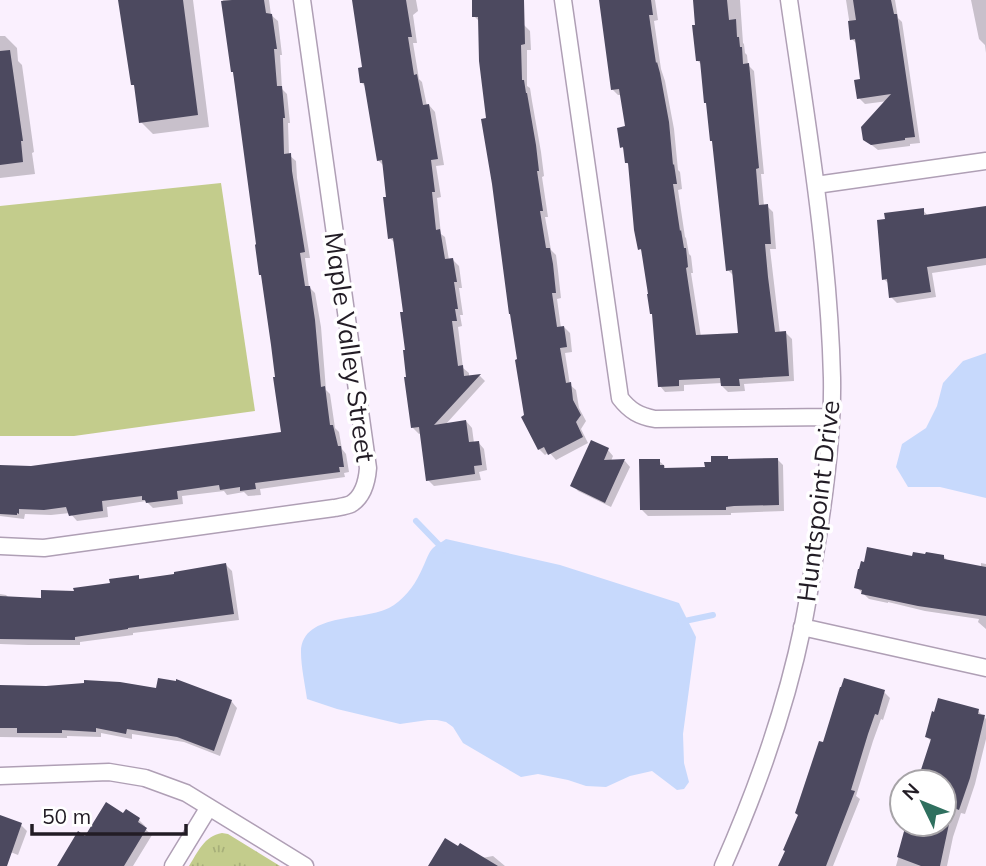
<svg xmlns="http://www.w3.org/2000/svg" width="986" height="866" font-family="Mulish,sans-serif">
	<style>
		.grass { fill: #c3cc8c }
		.park { fill: url(#park-tufts) }
		.water { fill: #c7d9fc }
		.shadow { fill: #0003 }
		.lines { fill: none; stroke-linecap: round; stroke-linejoin: round }
		.stream { stroke: #c7d9fc; stroke-width: 6 }
		.building { fill: #4c495f }
		.street-casing { stroke: #af9fb5; stroke-width: 19 }
		.street { stroke: #fff; stroke-width: 16 }
		.labels { text-anchor: middle; dominant-baseline: central; stroke-width: 7; stroke-linejoin: round; paint-order: stroke }
		.street-label { font-size: 26px; fill: #221c25; stroke: #fff }
	</style>
	<defs>
		<pattern id="park-tufts" width="24" height="20" patternUnits="userSpaceOnUse" patternTransform="scale(1.75)"><rect width="24" height="20" fill="#c3cc8c"/><path d="M3 7l-1-3M5 7V3M7 7l1-3M15 17l-1-3M17 17v-4M19 17l1-3" fill="none" stroke="#a7af79"/></pattern>
	</defs>
	<rect width="100%" height="100%" fill="#faf0fe"/>
	<!-- grass -->
	<path class="grass" d="M221,183L255,411L74,436H0V206Z"/>
	<!-- park -->
	<path class="park" d="M222,833L228,834L280,866H189C198,852 204,836 222,833Z"/>
	<!-- water -->
	<path class="water" d="M986,353V498L940,487H908L896,467L902,444L926,428L937,406L943,383L963,361Z
		M446,539L560,565L679,603L696,637L683,734L684,763L689,782L684,789L677,790L652,771L630,776L606,787L586,786L568,780L538,774L521,777L463,743L453,727L446,722L437,720H428L400,724L337,709L307,699C305,684 301,667 301,652C302,610 369,623 394,605C408,595 416,583 423,567C426,561 428,553 433,548C436,545 442,542 446,539Z"/>
	<!-- shadow -->
	<path class="shadow" d="M123,0H193L209,127L153,134L141,122L136,88L133,84Z
		M223,0H269L271,15L278,21L282,55H280L282,89L287,94L290,123H288L289,155L296,161L297,178L310,258H305L309,287L315,293L321,327L326,390L330,394L335,428L339,432L342,449L346,454L349,472L344,473L345,477L260,489L261,495L248,496L244,492L227,495L224,491L182,496L183,504L153,508L146,501L107,507L108,517L77,521L70,513L51,515L25,514L24,519L0,516V466L32,468L283,433L277,378Z
		M353,0H416L418,11L413,15L417,43H413L419,79L422,82L427,106L429,105L435,112L444,165L436,166L441,197L437,198L441,234L445,237L449,260H453L459,266L462,288H459L463,315H460L462,326L458,327L463,368L469,373V377L480,376L485,381L445,425L466,421L472,428L474,443L478,442L484,449L487,470L479,472L481,480L434,486L428,480L421,433L419,434L413,428L405,313L395,243L390,238L388,198L384,166L378,160L366,87L362,83L364,69Z
		M474,0H523V24L530,31L531,50H527V86L530,88L532,101L541,152L544,176L542,177L548,217H545L551,250L556,255L558,271L561,298L557,299L561,328L564,327L570,333L572,352L565,353L570,385L576,390L579,408L586,421L581,429L588,443L556,460L549,452L545,455L539,449L526,416L488,120L480,22L474,16Z
		M601,0H655L658,20L654,21L661,69L665,81L674,129L678,170L680,172L682,189L678,190L685,237L686,238L689,254L691,256L693,273H691L701,337L740,335L734,276L728,270L725,229L702,65L697,60L694,0H740L743,43L744,44L745,53L747,55L748,65L754,71L764,174H761L764,206H767L773,212L776,249H770L780,334L786,333L792,339L794,381L744,384L745,391L728,392L722,386V383L684,385V391L665,392L660,386L654,315L644,253L640,249L630,166L627,163L625,150L622,147L627,127L621,95H618L612,89Z
		M846,0H895L898,18L902,22L920,143L910,144V146L878,150L864,139L888,101L865,104L859,98L862,81L857,44L852,39Z
		M971,0H986V53L985,45L979,39Z
		M0,36H5L17,48L18,61L22,65L34,152L32,153L35,174L0,178Z
		M986,208V265L932,273L936,297L897,303L891,297L889,284L884,279L923,210L928,216Z
		M608,450L613,456L611,461H625L630,467L611,507L578,491L573,485Z
		M727,458L730,460L777,459L783,465L784,511L731,513V515L648,516L642,510L659,461L665,466V469L706,468Z
		M944,557L948,561L981,568V563L986,564V629L978,622L979,619L925,611L888,602V603L869,599L856,587L914,558Z
		M226,565L232,571L239,620L133,633V635L80,642V645H28L0,644V594L6,595L9,598L42,600L138,577L142,581Z
		M177,682L232,702L237,708L220,756L184,742L132,734V739L101,733V737L67,736V738L0,737V686L158,690Z
		M884,692L890,698L883,720L881,719L873,741L856,796L860,799L833,866H780L800,816L824,744Z
		M978,711L986,719V739L975,784L965,814L961,813L953,837L947,866H896L908,824H944V782H915L918,775L920,776L932,742L927,737Z
		M127,812L139,820L145,826L144,828L152,835L133,866H58L86,838L124,816Z
		M0,817L21,825L27,831L18,855L8,851L2,866H0Z
		M493,856L505,866H430L482,858Z"/>
	<g class="lines">
		<!-- stream -->
		<path class="stream" d="M416,521L444,550
			M680,622L713,615"/>
	</g>
	<!-- building -->
	<path class="building" d="M118,0H183L198,115L139,123L134,85H131Z
		M232,0H264L266,13L272,14L277,49H274L277,86H282L285,118H283L284,154L291,153L292,171L305,252L300,253L305,286H310L315,320L321,387L325,386L330,425H333L338,446H341L344,467H339L340,472L255,483L256,489L240,491V487L220,490L219,485L177,491L178,499L146,503L145,500H142V496L102,501L103,511L95,512L69,516L66,507L44,510L19,509V514L17,513V515L0,514V465L31,466L281,432L273,377H275L271,345L261,275H259L255,245L256,244L233,72H231L221,1Z
		M352,0H406L412,37H408L414,75L417,74L423,105L429,104L438,159L431,160L435,192H432L436,230L440,229L445,259L453,258L457,282H454L458,309H455L457,321H452L458,366L463,365L464,376L481,374L434,425L466,420L469,442L479,441L482,465L474,466L475,474L426,481L419,427L411,428L404,377H406L403,350H405L400,312H403L393,238L388,239L383,197H386L382,160L377,161L364,83H360L358,68L362,67Z
		M472,0H524L525,44L521,45L522,80H524L526,93H527L536,145L539,171H537L543,211H540L546,248H550L553,264L556,293H552L557,327L564,326L567,347L560,348L566,383L571,382L573,400L581,415L576,422L583,437L548,455L544,447L538,450L521,417L524,415L515,360L517,359L510,314H509L492,184L481,119L486,118L479,61L478,17H472Z
		M599,0H651L653,15H649L656,63L657,62L660,73L669,122L673,165L674,164L677,184H673L680,231L681,230L684,248H686L688,267L686,268L696,335L738,333L732,270L726,271L712,141H710L706,103H704L700,61H696L692,25H695L693,0H727L729,20L736,19L737,37H739L740,47H742L743,64L749,63L759,168L756,169L759,205L768,204L771,244H765L768,277L775,332L786,331L789,376L739,379L740,386H721L720,378L679,380V386L658,387L652,314H650L647,294H648L641,249L638,250L634,230L628,163H625L623,147L620,148L617,128L625,126L619,89L611,90Z
		M853,0H891L894,14H897L915,137L905,138V140L871,145L863,140L861,127L891,94L857,99L854,80L860,79L855,39L850,40L848,21L856,20Z
		M10,50L23,141H21L23,162L0,165V51Z
		M986,206V258L927,267L931,292L889,298L887,279L882,280L877,220L885,219L884,213L924,208V215Z
		M591,440L609,448L604,460L625,459L605,503L570,486Z
		M711,456H728V459L778,458L779,505L734,506L726,507V510H640L639,459H660V465H664V468L705,467L704,462H711Z
		M867,547L912,556L913,552L925,554L926,552L944,555V559L986,567V616L918,606L861,594L862,590L854,588L858,569H859L861,561L864,562Z
		M226,563L234,614L128,628V629L75,637V640L0,639V596L41,598V590L74,591L73,588L110,583L109,579L139,575V579L174,574V572Z
		M158,678L176,681V679L232,700L214,751L177,737L127,729L126,734L96,728V732L62,730V733H17V728H0V685L46,686L84,683V680L120,682L156,688Z
		M844,678L885,690L878,715L875,714L868,734L851,790L855,791L826,866H778L785,851L783,850L798,815L795,813L819,741L823,742L840,687H841Z
		M938,698L979,709L978,714L985,715L970,778L959,810L944,804V782H917L931,739L925,737L932,711L934,712Z
		M106,802L123,813L126,809L140,818L138,822L147,828L124,866H57L78,831L85,836Z
		M0,815L22,823L7,866H0Z
		M906,824H949L940,866H921L897,857Z
		M445,838L458,846L460,843L498,866H428Z"/>
	<g class="lines">
		<defs>
			<path id="street" d="M563,0L620,398C630,411 639,416 655,419L831,417
				M816,185L986,161
				M0,546L44,548L334,508C339,507 347,506 351,504C364,496 367,481 368,468L302,0
				M802,627L986,668
				M0,776L109,772L145,778L186,793L305,866
				M173,866L209,807
				M723,866C757,789 786,708 803,625C809,596 813,566 818,536C826,485 833,431 832,378C829,252 807,125 789,0"/>
		</defs>
		<!-- street casing -->
		<use href="#street" class="street-casing"/>
		<!-- street -->
		<use href="#street" class="street"/>
	</g>
	<g class="labels">
		<!-- street labels -->
		<g class="street-label">
			<text transform="translate(350 347) rotate(82)">Maple Valley Street</text>
			<text transform="translate(818 501) rotate(-83)">Huntspoint Drive</text>
		</g>
	</g>
	<!-- north arrow -->
	<g transform="translate(923 803) rotate(313)"><circle r="33" fill="#ffffff" stroke="#a7a4a8" stroke-width="2"/>
	<path d="M0-5L12 26L0 18L-12 26Z" fill="#2f705f"/>
	<text y="-10" font-size="19" font-weight="bold" text-anchor="middle" fill="#221c25">N</text>
	</g>
	<!-- scale -->
	<path d="M32 824v10h154v-10" fill="none" stroke="#221c25" stroke-width="3.5"/>
	<text x="42" y="824" font-size="21" fill="#221c25" stroke="#ffffff" stroke-width="5" paint-order="stroke">50 m</text>
</svg>
